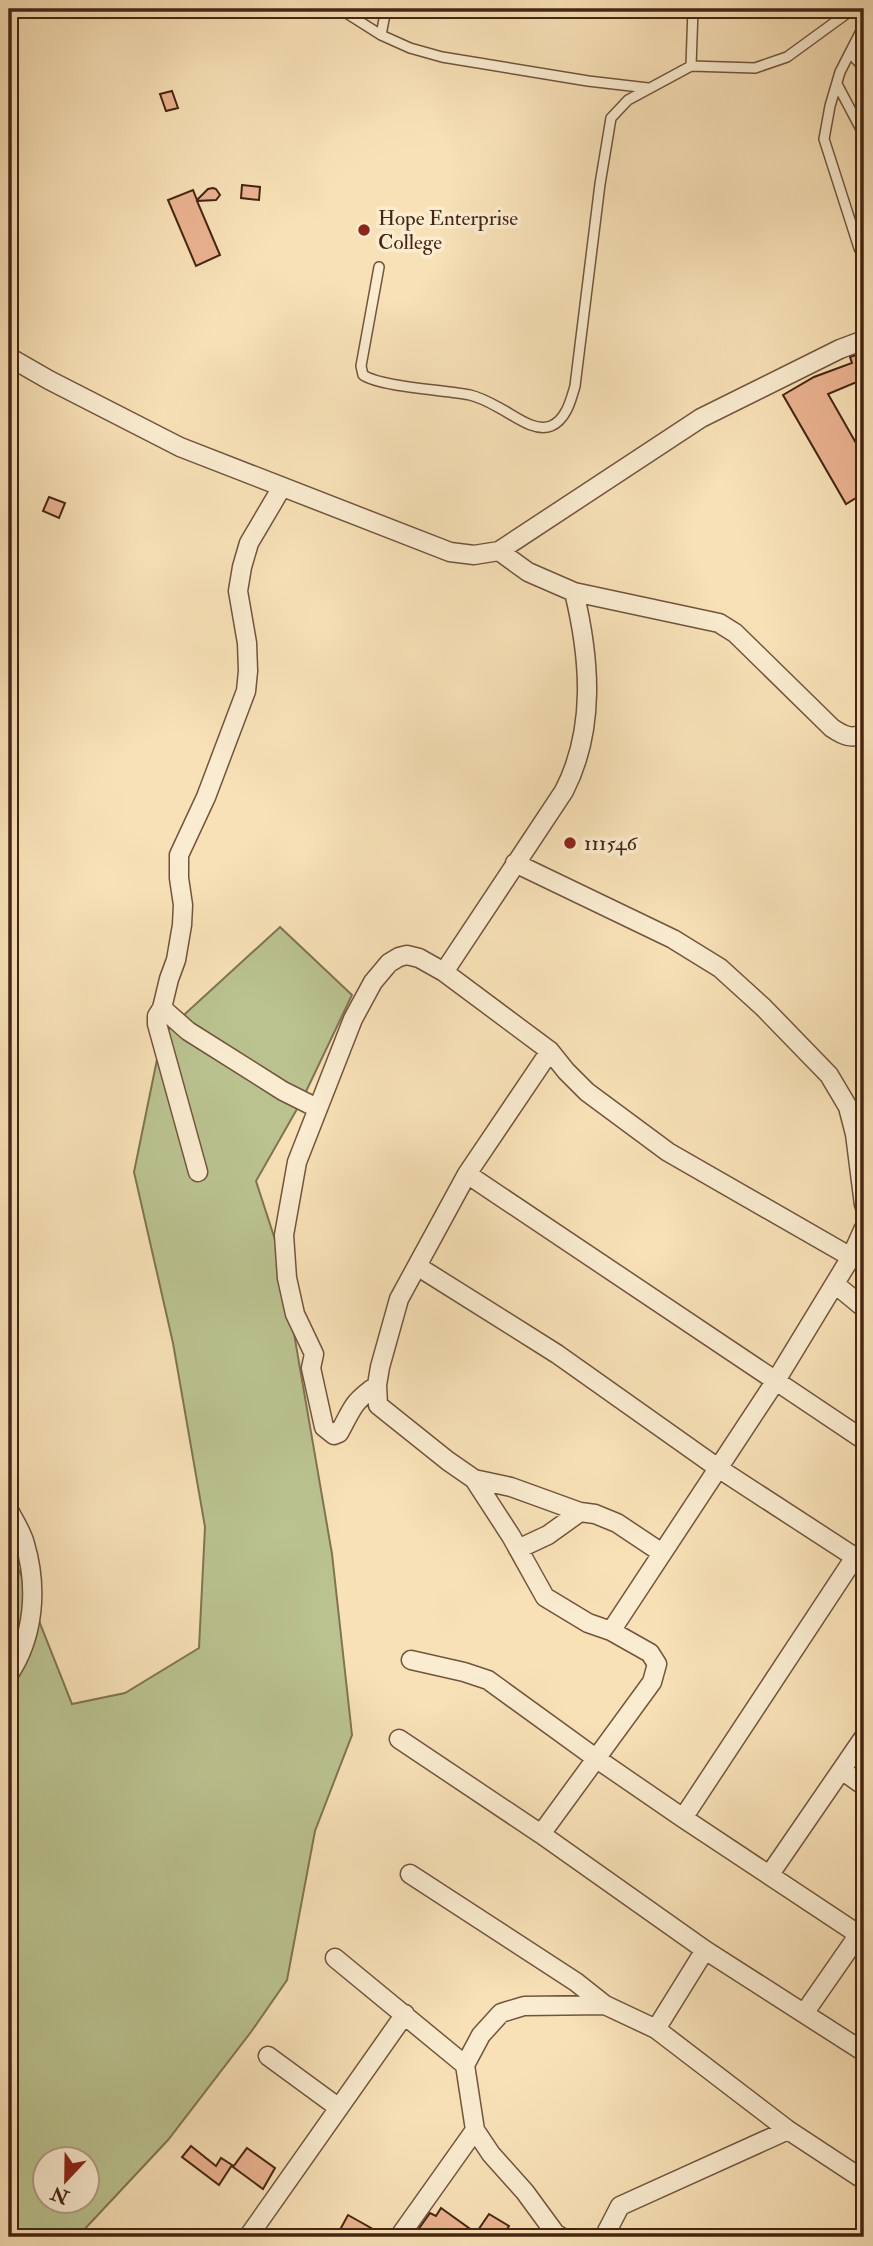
<svg xmlns="http://www.w3.org/2000/svg" width="873" height="2246" font-family="'IM FELL Double Pica',serif">
	<style>
		.green { fill: #bac390; stroke: #807452; stroke-width: 2; fill-rule: evenodd }
		.building { fill: #ecb492; stroke: #452513; stroke-width: 2 }
		.lines { fill: none; stroke-linecap: round; stroke-linejoin: round }
		.lane-casing { stroke: #72543c; stroke-width: 12 }
		.street-casing { stroke: #72543c; stroke-width: 21 }
		.lane { stroke: #faecd0; stroke-width: 9 }
		.street { stroke: #faecd0; stroke-width: 18 }
		.poi-dot { fill: #8f2418; stroke: #faecd0; stroke-width: 2.5 }
		.labels { text-anchor: middle; dominant-baseline: central; stroke-width: 7; stroke-linejoin: round; paint-order: stroke }
		.poi-label { font-size: 21px; fill: #452513; stroke: #faecd0; text-anchor: start }
	</style>
	<rect width="100%" height="100%" fill="#f8e1b7"/>
	<filter id="stains"><feTurbulence type="fractalNoise" baseFrequency=".00286" numOctaves="4"/><feColorMatrix values="0 0 0 0 .2 0 0 0 0 .09 0 0 0 0 .02 0 0 0 .5 -.17"/></filter>
	<radialGradient id="worn" r=".72"><stop offset=".6" stop-color="#630" stop-opacity="0"/><stop offset="1" stop-color="#630" stop-opacity=".3"/></radialGradient>
	<!-- green -->
	<path class="green" d="M280,927L352,995L301,1102L256,1181L281,1258L332,1554L352,1735L315,1831L287,1980L251,2032L168,2140L80,2234L79,2237H9V1545L72,1704L125,1693L199,1648L205,1527L173,1343L134,1172L162,1035ZM46,2158H88V2200H46Z"/>
	<!-- building -->
	<path class="building" d="M172,91L178,108L166,111L160,94Z
		M242,185L260,187L259,200L241,198Z
		M213,188L216,189L220,195L216,200L197,201L220,255L196,266L168,200L193,190L197,200L208,189Z
		M864,352V392L859,381L828,394L864,457V493L846,504L783,395L814,377L852,363L850,357Z
		M49,497L65,503L59,518L43,511Z
		M191,2146L216,2166L221,2158L232,2165L219,2185L182,2157Z
		M247,2148L275,2168L263,2189L233,2167Z
		M441,2208L476,2233L489,2214L509,2226L502,2237H420L415,2234L430,2213L436,2216Z
		M348,2215L387,2237H336Z"/>
	<g class="lines">
		<defs>
			<path id="lane" d="M340,9L381,35L410,48L442,57L588,81L648,88
				M864,25L840,72L830,106L824,139L859,248L864,258
				M381,35L386,9
				M850,53L864,68
				M691,66L693,9
				M837,84L864,135
				M379,267L361,366L363,375C381,387 446,390 470,395C483,398 494,405 505,411C517,418 536,432 551,426C566,420 571,400 575,386L600,184L611,118L628,100L691,66L755,68L787,57L853,9
				M864,293L863,311L864,318"/>
			<path id="street" d="M9,357L49,380L180,447L450,552L474,555L499,551L701,418L840,349L864,340
				M499,551L528,572L574,592L719,623L735,633L832,728C844,736 851,739 864,734
				M515,863L673,939L720,968L763,1007L829,1075L848,1107L855,1134L864,1205
				M444,972L564,791C596,729 590,658 574,592
				M162,1008L188,1031L283,1091L317,1108
				M198,1172L157,1024V1016L162,1008L169,979L176,960L182,925L183,905L179,878V855L206,797L246,691L248,671L247,643L238,591L242,567L249,543L282,487
				M467,1174L864,1440
				M417,1266L557,1354L718,1468L864,1563
				M835,1284L864,1308
				M377,1385C351,1404 354,1406 339,1433L334,1435L324,1427L311,1368L314,1354L295,1314L287,1278L284,1235L297,1162L353,1019L373,982L389,963L399,957L407,955L419,958L444,972L550,1051L566,1071L587,1092L668,1152L851,1257
				M474,1479L511,1487L580,1512L595,1514L617,1523L662,1553
				M9,1510C14,1521 22,1532 25,1544C38,1588 34,1637 9,1674
				M518,1549L548,1535L580,1512
				M611,1631L775,1382L851,1257L864,1228
				M411,1660L464,1672L488,1680L597,1759L683,1818L864,1938
				M399,1739L541,1834L705,1950L864,2052
				M843,1771L864,1786
				M683,1818L855,1557
				M541,1834L652,1682L657,1664L650,1653L611,1631L588,1623L545,1597L511,1536L474,1479L448,1461L378,1405L377,1385L380,1367L399,1299L467,1174L550,1051
				M410,1874L576,1982L605,2005L656,2029L788,2130L864,2180
				M770,1874L864,1737
				M335,1958L465,2065
				M805,2012L864,1927
				M656,2029L705,1950
				M268,2056L339,2108
				M248,2237L405,2014
				M399,2237L475,2130
				M561,2237L555,2233L525,2192L491,2154L475,2130L465,2065L481,2035L501,2013L524,2006L605,2005
				M604,2237L620,2206L788,2130"/>
		</defs>
		<!-- lane casing -->
		<use href="#lane" class="lane-casing"/>
		<!-- street casing -->
		<use href="#street" class="street-casing"/>
		<!-- lane -->
		<use href="#lane" class="lane"/>
		<!-- street -->
		<use href="#street" class="street"/>
	</g>
	<!-- markers -->
	<g class="poi-dot">
		<circle cx="364" cy="230" r="7"/>
		<circle cx="570" cy="843" r="7"/>
	</g>
	<g class="labels">
		<!-- poi labels -->
		<g class="poi-label">
			<text x="378" y="218">Hope Enterprise<tspan x="378" dy="24">College</tspan></text>
			<text x="584" y="843">111546</text>
		</g>
	</g>
	<!-- margin -->
	<rect width="873" height="2246" fill="none" stroke="#f8e1b7" stroke-width="35"/>
	<rect x="10" y="10" width="852" height="2225" fill="none" stroke="#452513" stroke-width="3.5"/>
	<rect x="18" y="18" width="838" height="2211" fill="none" stroke="#452513" stroke-width="2"/>
	<!-- north arrow -->
	<g transform="translate(66 2180) rotate(202)"><circle r="33" fill="#faecd0" stroke="#b29c84" stroke-width="2"/>
	<path d="M0-5L12 26L0 18L-12 26Z" fill="#8f2418"/>
	<text y="-10" font-size="19" font-weight="bold" text-anchor="middle" fill="#452513">N</text>
	</g>
	<rect width="100%" height="100%" filter="url(#stains)"/>
	<rect width="100%" height="100%" fill="url(#worn)"/>
</svg>
